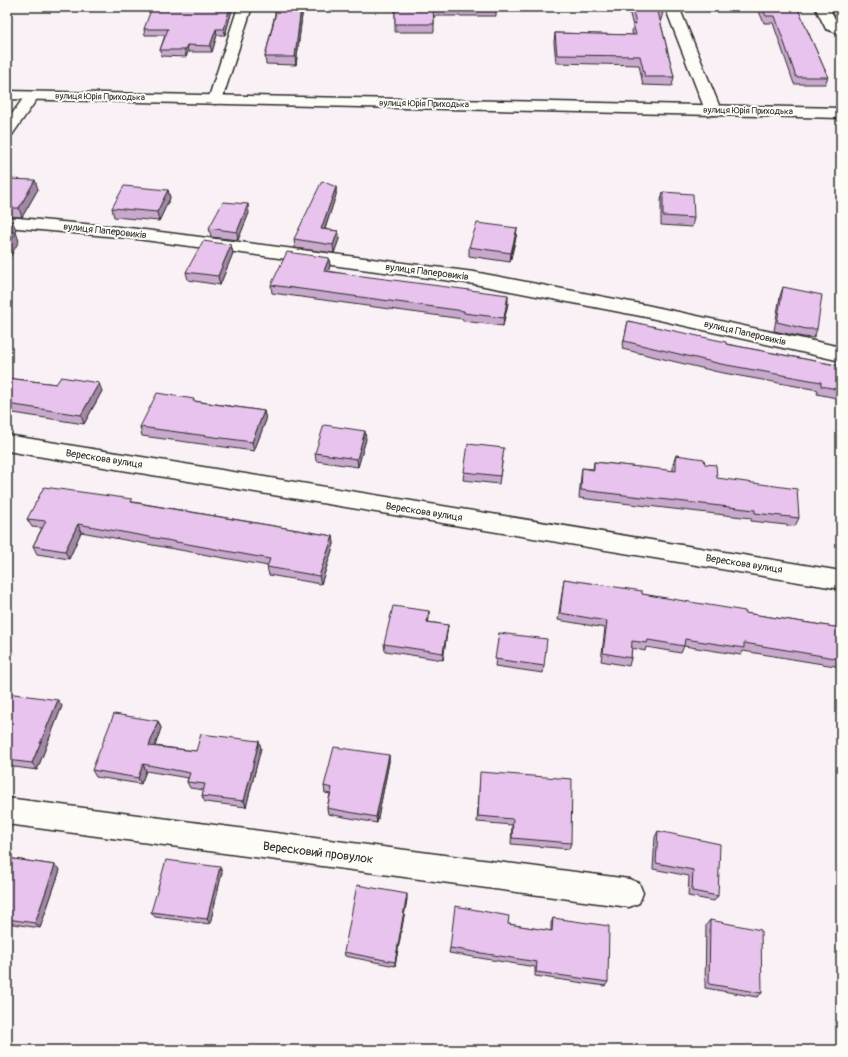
<svg xmlns="http://www.w3.org/2000/svg" width="848" height="1057" font-family="Pangolin,sans-serif">
	<style>
		.lines { fill: none; stroke-linecap: round; stroke-linejoin: round }
		.minor-casing { stroke: #2b2b2b; stroke-width: 3 }
		.tertiary-casing { stroke: #2b2b2b; stroke-width: 3 }
		.minor { fill: #fdfcf7; fill-rule: evenodd }
		.tertiary { fill: #fdfcf7; fill-rule: evenodd }
		.wall { fill: #c8a8cc; stroke: #2b2b2b }
		.shaded-wall { fill: #a288a6; stroke: #2b2b2b }
		.building { fill: #e8c3ed; stroke: #2b2b2b }
		.labels { text-anchor: middle; dominant-baseline: central; stroke-width: 4; stroke-linejoin: round; paint-order: stroke }
		.far-street-label { font-size: 9px; fill: #2b2b2b; stroke: #fdfcf7 }
		.street-label { font-size: 10px; fill: #2b2b2b; stroke: #fdfcf7 }
		.near-street-label { font-size: 12px; fill: #2b2b2b; stroke: #fdfcf7 }
	</style>
	<rect width="100%" height="100%" fill="#f9f1f5"/>
	<filter id="ink" filterUnits="userSpaceOnUse"><feTurbulence type="fractalNoise" baseFrequency=".025" numOctaves="2"/><feDisplacementMap in="SourceGraphic" scale="8" xChannelSelector="R" yChannelSelector="G"/><feConvolveMatrix kernelMatrix="1 2 1 2 8 2 1 2 1" color-interpolation-filters="sRGB"/></filter>
	<g filter="url(#ink)">
		<g class="lines">
			<defs>
				<path id="minor" d="M238,7H252L222,100L220,103L215,104L210,103L208,100Z
					M665,7H679L721,110L718,113L713,115L708,113L705,110Z
					M815,7H829L837,23L841,25V34L826,29Z
					M32,92L37,93L39,96L12,135L7,137V121L27,93Z
					M7,217L129,228L474,272L646,305L841,347V361L646,317L474,284L129,238L7,227Z
					M7,435L841,571V589L7,451Z
					M7,798L629,879L639,883L643,893L639,903L629,907L7,824Z"/>
				<path id="tertiary" d="M7,91L841,108V118L7,99Z"/>
			</defs>
			<!-- minor casing -->
			<use href="#minor" class="minor-casing"/>
			<!-- tertiary casing -->
			<use href="#tertiary" class="tertiary-casing"/>
			<!-- minor -->
			<use href="#minor" class="minor"/>
			<!-- tertiary -->
			<use href="#tertiary" class="tertiary"/>
		</g>
		<!-- wall -->
		<path class="wall" d="M233,7L225,35H217L212,52H188L186,57L161,56L160,50L165,35H145L144,29Z
			M275,7H303L296,65L266,64L265,57L275,14Z
			M395,7H559V8L496,9V16H434V32H395Z
			M628,7H661L663,12L661,20H660L674,77L672,86L643,85L639,65L556,63L554,42L555,33L633,35L632,32L633,26Z
			M757,7H797L828,77L825,84H794L773,23H764Z
			M7,181L38,189L22,217L7,216Z
			M336,187V195L325,229L338,231L339,239L334,253L295,248L294,239Z
			M168,190L170,198L159,221L114,217L112,208Z
			M663,192L694,218L692,227L661,225V200Z
			M249,213L238,240L211,237L209,228Z
			M517,228L516,237L510,262L469,256V247Z
			M231,245L233,253L220,285L188,280L186,272Z
			M329,258L330,266L328,271L508,303L503,326L463,321V319L272,293L271,285Z
			M783,287L817,329L814,338L803,337L774,331L780,296Z
			M628,321L726,344L841,366V399L817,394L818,390L718,372L622,349Z
			M7,378L56,384L102,391L84,424L7,412Z
			M195,401L264,411L266,420L254,451L142,436L140,427Z
			M366,439L358,467L316,461L315,453Z
			M676,455L705,464L717,478L799,518L795,526L751,521V518L579,498L581,476L582,468L593,469L594,462L673,471V464Z
			M503,456L499,484L463,480L464,472Z
			M133,502L333,536L334,544L321,584L269,575L267,567L268,566L81,532L69,559L37,554L33,546L42,528L32,527L27,519Z
			M564,579L642,594L745,613L841,628V667L743,651L741,655L684,646L681,653L646,647L645,651L632,648L631,658L629,666L601,661L605,628L558,620Z
			M429,611L428,622L448,625L443,660L385,651L384,644Z
			M499,633L544,666L543,673L495,666Z
			M7,693L62,706L37,770L7,766Z
			M158,721L161,728L155,746L196,751L261,748L246,807L205,802L202,796L204,790L190,788L187,782L188,778L146,771L141,784L96,777L92,770Z
			M389,755V762L377,823L328,814L327,808L330,794L325,793L324,786Z
			M480,778L571,843L569,849L511,844L512,825L477,822Z
			M658,831L718,896L714,901L688,896L689,876L653,869L655,837Z
			M7,858L55,865L60,870L40,928L7,923Z
			M222,872L210,924L155,917L151,912Z
			M407,899L395,966L345,956L344,952Z
			M553,918L608,982L605,986L535,976V967L449,953L450,948L508,924L551,931V923Z
			M710,920L762,993L757,997L705,988L706,925Z"/>
		<!-- shaded-wall -->
		<path class="shaded-wall" d="M230,7H233L225,35L224,29Z
			M301,7H303L296,65L295,57Z
			M216,29L217,35L212,52L210,46Z
			M187,45L188,52L186,57L185,50Z
			M35,180L38,189L22,217L19,208Z
			M336,187V195L322,237L321,229Z
			M168,190L170,198L159,221L157,212Z
			M248,204L249,213L238,240L237,232Z
			M12,221L16,229L10,240L7,234V230Z
			M517,228L516,237L510,262L511,253Z
			M338,231L339,239L334,253L333,245Z
			M16,232L19,241L8,261L7,260V248Z
			M231,245L233,253L220,285L218,276Z
			M329,258L330,266L325,280L324,271Z
			M508,295V303L503,326L504,318Z
			M99,383L102,391L84,424L81,415Z
			M264,411L266,420L254,451L252,442Z
			M365,431L366,439L358,467L357,459Z
			M78,524L81,532L69,559L65,551Z
			M333,536L334,544L321,584L319,576Z
			M429,611V618L427,629V622Z
			M448,625L443,660V653Z
			M58,700L62,706L37,770L32,763Z
			M158,721L161,728L153,752L149,746Z
			M259,741L261,748L246,807L244,801Z
			M389,755V762L377,823L376,817Z
			M143,764L146,771L141,784L138,778Z
			M55,865L60,870L40,928L35,923Z
			M220,867L222,872L210,924L207,919Z
			M407,894V899L395,966V962Z"/>
		<!-- building -->
		<path class="building" d="M152,7H230L224,29H216L210,46L187,45L185,50H160L168,29H144Z
			M275,7H301L295,57H265L277,8H275Z
			M395,7H496V8H433L434,24H395Z
			M632,7H661L663,12H658L674,77H645L640,56L557,55L555,33L636,35L633,24H636Z
			M762,7H797L828,77H796L775,16H766Z
			M8,179L35,180L19,208H7V181Z
			M322,181L336,187L321,229L338,231L333,245L294,239Z
			M124,186L168,190L157,212L112,208Z
			M663,192L693,194L694,218L663,216Z
			M223,202L248,204L237,232L209,228Z
			M7,220L12,221L7,230Z
			M477,223L517,228L511,253L469,247Z
			M7,232H16L7,248Z
			M203,241L231,245L218,276L186,272Z
			M287,252L329,258L324,271L508,295L504,318L464,313V311L271,285Z
			M783,287L822,295L817,329H806L777,322Z
			M628,321L726,342V344L841,366V390L821,386V382L721,364L624,341Z
			M61,377L99,383L81,415L7,404V378L56,384Z
			M157,393L194,399L193,401L264,411L252,442L140,427Z
			M324,425L365,431L357,459L315,453Z
			M468,444L504,448L500,476L464,472Z
			M676,455L704,459L705,464L716,465L717,478L797,489L799,518L755,513V510L581,490L582,468L594,470V462L676,471Z
			M44,487L132,499L131,502L333,536L319,576L267,567L270,559L78,524L65,551L33,546L46,521L27,519Z
			M564,579L642,591V594L745,611V613L841,628V659L744,643V648L685,639L684,646L648,640L647,643L632,641L631,658L603,653L607,621L560,613Z
			M393,606L429,611L427,622L448,625L443,653L384,644Z
			M499,633L547,639L544,666L495,659Z
			M7,693L58,700L32,763L7,760Z
			M114,714L158,721L149,746L196,751L201,734L259,741L244,801L202,796L205,784L187,782L190,773L143,764L138,778L92,770Z
			M334,747L389,755L376,817L327,808L332,788L324,786Z
			M480,772L572,779L571,843L512,838L513,819L478,816Z
			M658,831L720,844L718,896L692,891L693,870L656,863Z
			M7,858L55,865L35,923L7,919Z
			M166,860L220,867L207,919L151,912Z
			M357,885L407,894L395,962L344,952Z
			M455,906L509,916L508,924L552,931L553,918L609,926L608,982L536,972L537,962L450,948Z
			M710,920L761,930L762,993L709,984Z"/>
	</g>
	<g class="labels">
		<!-- far-street labels -->
		<g class="far-street-label">
			<text transform="translate(100 97) rotate(1)">вулиця Юрія Приходька</text>
			<text transform="translate(424 104) rotate(1)">вулиця Юрія Приходька</text>
			<text transform="translate(748 111) rotate(1)">вулиця Юрія Приходька</text>
		</g>
		<!-- street labels -->
		<g class="street-label">
			<text transform="translate(105 231) rotate(6)">вулиця Паперовиків</text>
			<text transform="translate(427 272) rotate(7)">вулиця Паперовиків</text>
			<text transform="translate(745 333) rotate(13)">вулиця Паперовиків</text>
			<text transform="translate(104 459) rotate(9)">Верескова вулиця</text>
			<text transform="translate(424 512) rotate(9)">Верескова вулиця</text>
			<text transform="translate(744 564) rotate(9)">Верескова вулиця</text>
		</g>
		<!-- near-street labels -->
		<g class="near-street-label">
			<text transform="translate(318 853) rotate(7)">Вересковий провулок</text>
		</g>
	</g>
	<!-- margin -->
	<rect width="848" height="1057" fill="none" stroke="#fdfcf7" stroke-width="24"/>
	<rect x="12" y="12" width="824" height="1033" fill="none" stroke="#2b2b2b" stroke-width="1.5" filter="url(#ink)"/>
</svg>
